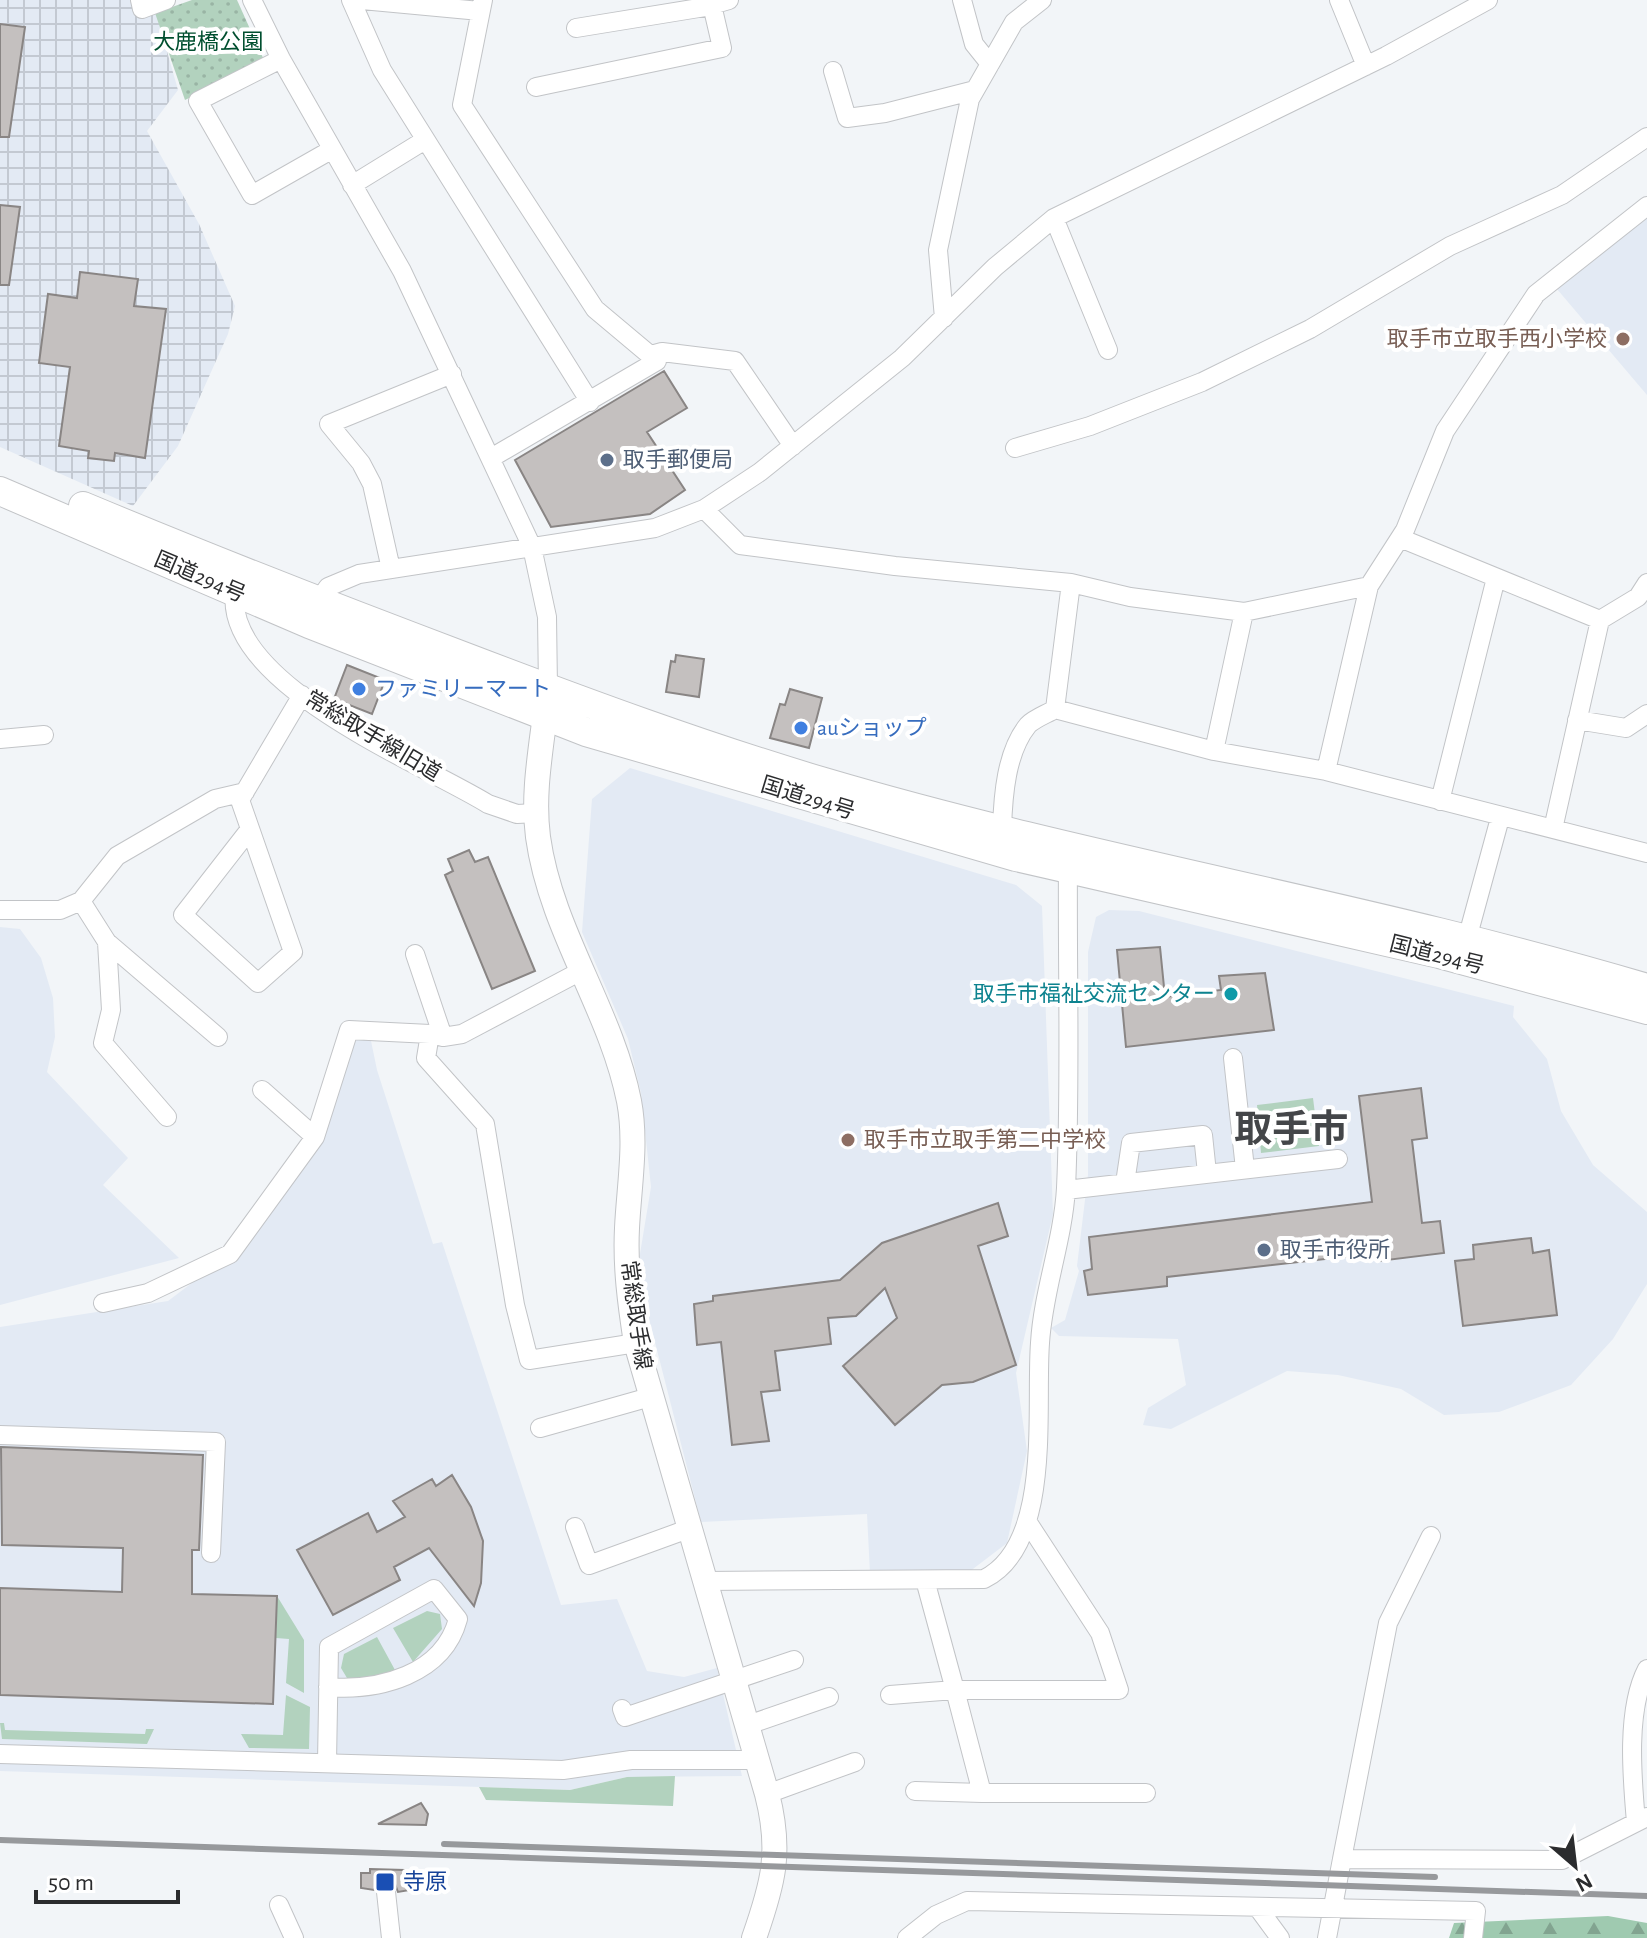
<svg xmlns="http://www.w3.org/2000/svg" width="1647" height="1938" font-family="'Alegreya Sans','Noto Sans JP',sans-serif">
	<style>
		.built { fill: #e3eaf4 }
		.industrial { fill: url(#industrial-grid) }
		.grass { fill: #b2d2be }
		.forest { fill: url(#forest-firs) }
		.park { fill: url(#park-dots) }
		.building { fill: #c4c0bf; stroke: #898584; stroke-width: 2 }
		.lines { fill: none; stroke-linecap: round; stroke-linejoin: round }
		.minor-casing { stroke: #c2c4c7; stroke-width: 20 }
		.major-casing { stroke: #c2c4c7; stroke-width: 26 }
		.highway-casing { stroke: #c2c4c7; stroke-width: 30 }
		.minor { stroke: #fff; stroke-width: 18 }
		.major { stroke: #fff; stroke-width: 24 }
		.highway { stroke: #fff; stroke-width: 28 }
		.rail { stroke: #97999c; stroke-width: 6 }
		.education-dot { fill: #8d6e63; stroke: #fff; stroke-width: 3 }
		.service-dot { fill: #5c6f8a; stroke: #fff; stroke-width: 3 }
		.shop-dot { fill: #3f7fe0; stroke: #fff; stroke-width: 3 }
		.culture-dot { fill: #0f9aa8; stroke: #fff; stroke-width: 3 }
		.transit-dot { fill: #1a4fb4; stroke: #fff; stroke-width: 3 }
		.labels { text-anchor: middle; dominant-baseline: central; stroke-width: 8; stroke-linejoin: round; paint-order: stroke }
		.park-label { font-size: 22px; fill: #004f2f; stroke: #fff }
		.education-label { font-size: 22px; fill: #785e54; stroke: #fff; text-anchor: end }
		.service-label { font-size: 22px; fill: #4e5e75; stroke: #fff; text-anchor: start }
		.street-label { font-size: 22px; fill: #2b2c2e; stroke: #fff }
		.shop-label { font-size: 22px; fill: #366cbe; stroke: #fff; text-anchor: start }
		.culture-label { font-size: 22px; fill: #0d838f; stroke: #fff; text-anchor: end }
		.transit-label { font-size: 22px; fill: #164399; stroke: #fff; text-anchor: start }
		.town-label { font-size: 38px; font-weight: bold; fill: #444649; stroke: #fff }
	</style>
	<defs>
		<pattern id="industrial-grid" width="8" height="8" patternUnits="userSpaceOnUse" patternTransform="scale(2)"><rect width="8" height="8" fill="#e3eaf4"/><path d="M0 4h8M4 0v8" fill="none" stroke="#c3c9d2"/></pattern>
		<pattern id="forest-firs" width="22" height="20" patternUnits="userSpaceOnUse" patternTransform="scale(2)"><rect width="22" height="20" fill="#9fcab0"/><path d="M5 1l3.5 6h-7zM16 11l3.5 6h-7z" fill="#82a490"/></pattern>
		<pattern id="park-dots" width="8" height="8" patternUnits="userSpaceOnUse" patternTransform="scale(2)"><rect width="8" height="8" fill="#b2d2be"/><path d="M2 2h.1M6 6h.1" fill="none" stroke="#99b4a4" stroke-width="1.8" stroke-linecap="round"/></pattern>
	</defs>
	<rect width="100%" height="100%" fill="#f2f5f8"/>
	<!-- built -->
	<path class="built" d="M1647,206V395L1551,282Z
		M630,768L1016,885L1042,906L1053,1214L1016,1373L1027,1451L1007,1543L969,1572L870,1573L867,1514L701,1522L637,1272L651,1187L641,1093L628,1039L582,932L592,799Z
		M1109,910L1139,911L1514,1006L1513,1017L1547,1059L1561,1111L1593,1165L1647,1212V1284L1613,1339L1571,1385L1499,1412L1444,1415L1401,1389L1338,1375L1287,1371L1171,1429L1143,1425L1148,1408L1186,1385L1178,1339L1059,1336L1051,1328L1065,1320L1079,1271L1077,1266L1088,1175V952L1096,917Z
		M0,927L20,929L41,958L53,998L55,1037L47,1072L128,1158L103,1185L179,1258L0,1305Z
		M356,1036H370L377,1070L433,1244L442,1242L561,1605L617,1599L647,1671L684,1677L717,1668L742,1776L627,1777L570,1790L0,1771V1327L168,1301L253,1237L311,1156Z"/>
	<!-- industrial -->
	<path class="industrial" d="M0,0H136L155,9L178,90L147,131L199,224L235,306L228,334L178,446L133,506L0,447Z"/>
	<!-- grass -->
	<path class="grass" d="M1313,1098L1319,1146L1261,1153L1257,1105Z
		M277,1596L304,1640V1693L286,1683L289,1639L276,1638Z
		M427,1611L440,1614L442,1629L413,1662L393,1628Z
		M377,1637L395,1670L358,1681L347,1678L341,1668L344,1654Z
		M286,1695L310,1707L309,1749L249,1748L241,1734L283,1735Z
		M0,1723H4L5,1730L145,1734L146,1729H154L147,1744L2,1739Z
		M675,1776L673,1806L486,1800L479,1787L570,1790L627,1777Z"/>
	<!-- forest -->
	<path class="forest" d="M1608,1916L1647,1923V1938H1449L1454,1923Z"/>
	<!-- park -->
	<path class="park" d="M192,0H237L264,60L185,100L155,13Z"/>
	<!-- building -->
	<path class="building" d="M0,24L25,27L9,137H0Z
		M0,205L20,207L9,285H0Z
		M80,272L138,279L134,306L166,309L145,458L115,453L114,461L88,458L89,451L59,446L70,367L39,363L48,294L77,298Z
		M664,371L687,408L647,432L685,490L650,514L551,527L515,460Z
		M676,655L704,659L699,697L666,692L671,661L675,662Z
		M347,665L385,680L372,714L334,699Z
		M790,689L822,698L809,748L770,738L780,704L785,705Z
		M469,850L475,862L488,857L535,971L492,989L445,875L453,871L448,859Z
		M1160,947L1165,997L1221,990L1219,976L1265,973L1274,1030L1126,1047L1117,950Z
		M1421,1088L1427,1138L1412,1140L1422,1223L1440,1221L1444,1253L1379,1261L1378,1253L1167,1277V1286L1088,1295L1084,1271L1092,1269L1089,1237L1372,1202L1359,1096Z
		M998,1203L1008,1236L978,1246L1016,1365L973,1382L942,1385L895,1425L843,1366L897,1318L885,1288L856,1316L828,1318L831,1344L775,1351L780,1390L761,1392L769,1441L732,1445L721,1342L697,1345L694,1304L713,1301V1296L840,1280L882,1243Z
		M1531,1238L1533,1253L1549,1250L1557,1315L1463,1326L1455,1261L1474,1259L1473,1245Z
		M1,1447L203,1455L199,1550H192V1594L277,1596L273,1704L0,1695V1588L122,1592L123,1548L2,1545Z
		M452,1475L471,1507L483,1541L481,1583L474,1606L429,1548L394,1567L400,1580L333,1615L297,1550L368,1513L377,1532L405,1517L393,1501L432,1479L436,1486Z
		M421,1803L428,1814L426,1825L378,1824Z
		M370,1869L404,1870V1876H410V1890L398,1892L395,1884L385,1880L378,1883L374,1890L361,1888V1873H370Z"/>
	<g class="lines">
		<defs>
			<path id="minor" d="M140,0L142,9L166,0
				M252,0L281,59L402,271L532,547L547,617L548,688
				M351,0L382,70L590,402
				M362,0L480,11
				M483,0L462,105L595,309L657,361L491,458
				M962,0L974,44L990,64
				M1339,0L1366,66
				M576,28L705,7L729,0
				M281,59L198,101L252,195L331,150
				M833,71L847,118L885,113L975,90
				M536,87L722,48L712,5
				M352,185L425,140
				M1054,218L1108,350
				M944,318L938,250L970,99L1014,22L1042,0
				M651,355L662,352L735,361L793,446
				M1015,448L1090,426L1202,382L1310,329L1450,246L1562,195L1647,137
				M704,509L740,545L895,566L1071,583L1130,597L1244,612L1369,586L1405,530L1445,431L1536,294L1647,206
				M1400,538L1600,620L1638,597L1647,583
				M391,569L372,484L361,463L329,424L452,374
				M237,583C209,679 424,764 488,804L517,814L536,813
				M1071,583L1055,709L1214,751L1326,771L1647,853
				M318,601L328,587L359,574L655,528L704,509L760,472L902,358L995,267L1054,218L1386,56L1488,0
				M1577,720L1626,728L1647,714
				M0,739L44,735
				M1214,751L1244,612
				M1326,771L1369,586
				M1440,801L1496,578
				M250,829L183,915L258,983L293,952L240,800L302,695
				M1002,829C1003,796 1006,752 1028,725C1035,718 1047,714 1055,709
				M1553,829L1600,620
				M0,910H60L81,901
				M107,942L111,1010L103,1043L167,1117
				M1464,950L1500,818
				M415,954L443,1037L435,1035
				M218,1037L107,942L81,901L117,856L215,799L245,792
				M443,1037L462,1034L581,971
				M1233,1058L1245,1169
				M262,1090L315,1137
				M1125,1183L1131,1143L1203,1135L1207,1173
				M1066,1190L1338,1159
				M103,1303L148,1293L230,1254L315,1137L349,1030L430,1034L426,1058L485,1124L515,1305L529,1360L636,1343
				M540,1428L650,1397
				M0,1435L216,1442L211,1553
				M575,1527L589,1565L688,1529
				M925,1580L955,1690H1119L1100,1633L1027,1521
				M704,1581L984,1579C1053,1545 1035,1409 1040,1343C1043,1291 1063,1241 1066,1188C1071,1080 1067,970 1068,862
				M890,1695L955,1690L982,1793L915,1791
				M622,1709L625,1717L794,1660
				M745,1726L829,1697
				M0,1754L563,1770L631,1760H755
				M327,1762L329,1647L434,1589L458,1619C443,1675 379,1691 328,1687
				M982,1793H1146
				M767,1794L855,1762
				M1636,1822C1632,1777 1626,1709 1647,1669
				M1342,1859L1388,1623L1431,1536
				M386,1892L391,1938
				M279,1905L294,1938
				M1258,1908L1280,1938
				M907,1938L936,1915L967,1901L1476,1911L1473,1938
				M1327,1938L1342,1859L1562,1860L1647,1817"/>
			<path id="major" d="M547,698C542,745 532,791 538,837C551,931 611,1010 629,1101C637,1143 629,1186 627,1228C625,1267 630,1304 636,1343L767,1794C782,1852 773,1884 754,1938"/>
			<path id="highway" d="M0,491L309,624L586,732L1016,857L1439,954L1647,1010
				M83,506C210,559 338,609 466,657C584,702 703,746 824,782C1095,862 1376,907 1647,988"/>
		</defs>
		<!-- minor casing -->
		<use href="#minor" class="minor-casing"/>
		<!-- major casing -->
		<use href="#major" class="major-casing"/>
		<!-- highway casing -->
		<use href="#highway" class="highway-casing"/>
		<!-- minor -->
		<use href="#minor" class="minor"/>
		<!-- major -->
		<use href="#major" class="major"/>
		<!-- highway -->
		<use href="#highway" class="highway"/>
		<!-- rail -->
		<path class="rail" d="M0,1840L1647,1896
			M444,1844L1435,1877"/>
	</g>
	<!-- markers -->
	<g class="education-dot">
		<circle cx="1623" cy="339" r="8"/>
		<circle cx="848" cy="1140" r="8"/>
	</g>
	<g class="service-dot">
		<circle cx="607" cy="460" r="8"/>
		<circle cx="1264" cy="1250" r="8"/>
	</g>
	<g class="shop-dot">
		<circle cx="359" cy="689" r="8"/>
		<circle cx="801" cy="728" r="8"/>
	</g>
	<circle class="culture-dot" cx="1231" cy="994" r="8"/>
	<rect class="transit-dot" x="375" y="1872" width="20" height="20" rx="4"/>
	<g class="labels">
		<!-- park labels -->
		<g class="park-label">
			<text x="208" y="42">大鹿橋公園</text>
		</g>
		<!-- education labels -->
		<g class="education-label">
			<text x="1607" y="339">取手市立取手西小学校</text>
			<text x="864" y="1140" text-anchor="start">取手市立取手第二中学校</text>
		</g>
		<!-- service labels -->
		<g class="service-label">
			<text x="623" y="460">取手郵便局</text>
			<text x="1280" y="1250">取手市役所</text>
		</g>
		<!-- street labels -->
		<g class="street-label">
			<text transform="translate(200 577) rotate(23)">国道294号</text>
			<text transform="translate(373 736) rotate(31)">常総取手線旧道</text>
			<text transform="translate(808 798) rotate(17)">国道294号</text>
			<text transform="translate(1437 955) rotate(14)">国道294号</text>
			<text transform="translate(636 1315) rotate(82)">常総取手線</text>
		</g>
		<!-- shop labels -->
		<g class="shop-label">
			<text x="375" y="689">ファミリーマート</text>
			<text x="817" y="728">auショップ</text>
		</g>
		<!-- culture labels -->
		<g class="culture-label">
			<text x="1215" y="994">取手市福祉交流センター</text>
		</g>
		<!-- transit labels -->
		<g class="transit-label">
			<text x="403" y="1882">寺原</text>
		</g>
		<!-- town labels -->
		<g class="town-label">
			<text x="1291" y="1131">取手市</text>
		</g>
	</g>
	<!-- north arrow -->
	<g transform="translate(1575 1866) rotate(152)" stroke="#ffffff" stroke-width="6" paint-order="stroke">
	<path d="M0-6L14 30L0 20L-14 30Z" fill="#2b2c2e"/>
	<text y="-12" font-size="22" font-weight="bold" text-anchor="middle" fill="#2b2c2e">N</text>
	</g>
	<!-- scale -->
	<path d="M36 1890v12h142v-12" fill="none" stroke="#2b2c2e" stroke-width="4"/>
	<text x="48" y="1890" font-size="24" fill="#2b2c2e" stroke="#ffffff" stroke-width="6" paint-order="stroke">50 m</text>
</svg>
